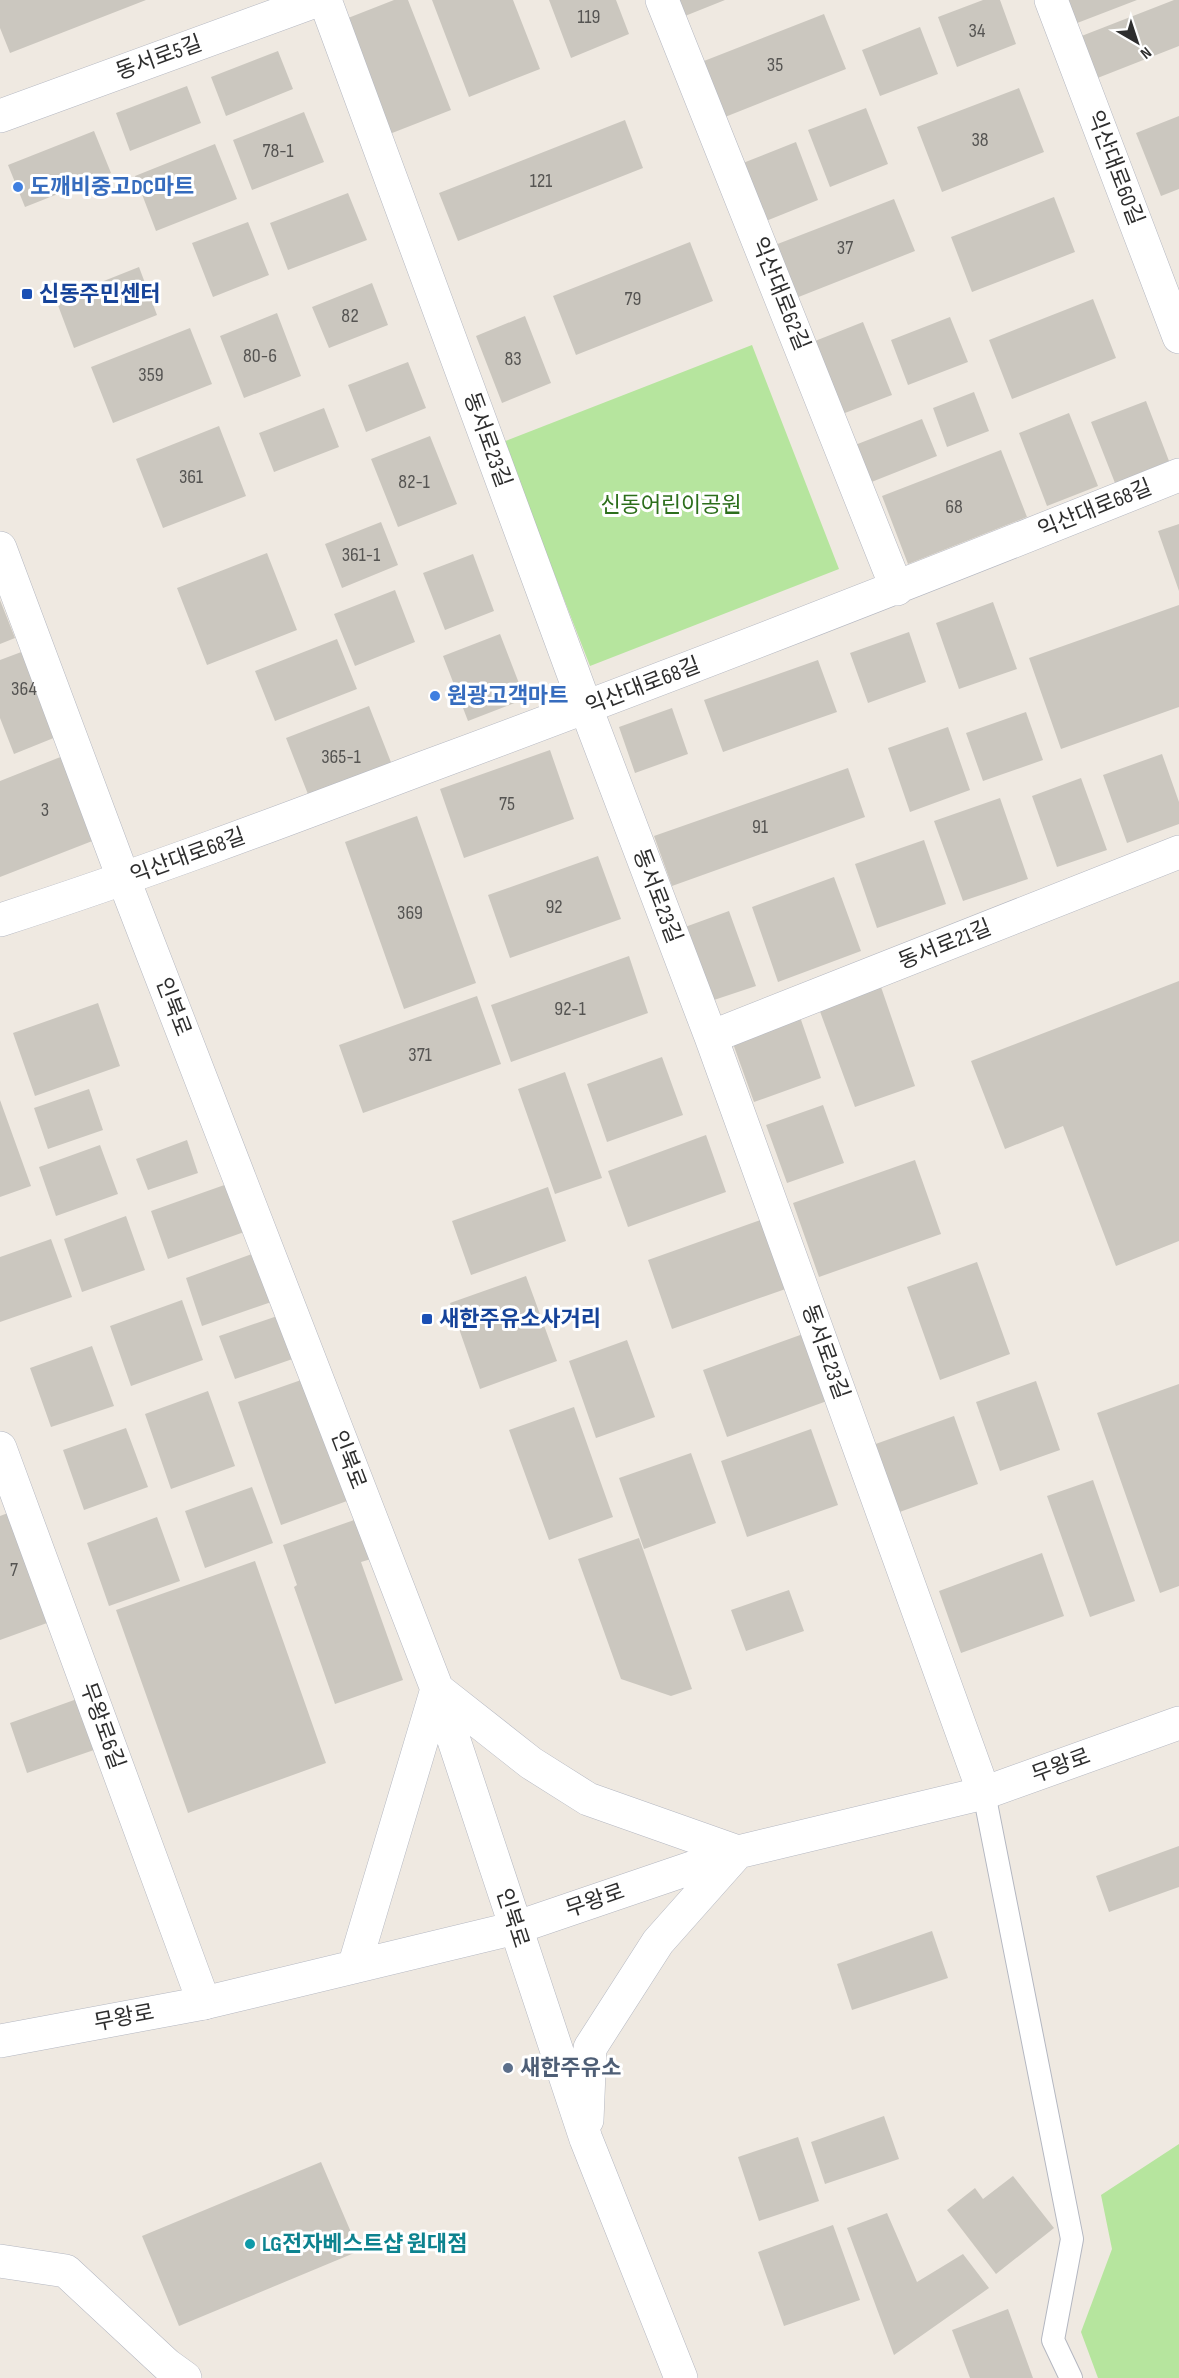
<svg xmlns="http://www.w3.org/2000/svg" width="1179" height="2378" font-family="'Sofia Sans Condensed','Noto Sans KR',sans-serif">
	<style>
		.green { fill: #b6e59e }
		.building { fill: #cbc7bf }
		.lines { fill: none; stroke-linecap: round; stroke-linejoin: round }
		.lane-casing { stroke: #b4b7c1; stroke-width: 24 }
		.street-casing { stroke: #b4b7c1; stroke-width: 34 }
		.secondary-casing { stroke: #b4b7c1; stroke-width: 34 }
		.lane { stroke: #fff; stroke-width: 22 }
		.street { stroke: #fff; stroke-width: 33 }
		.secondary { stroke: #fff; stroke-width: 33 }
		.shop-dot { fill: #3f7fe0; stroke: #fff; stroke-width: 2 }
		.transit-dot { fill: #1a4fb4; stroke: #fff; stroke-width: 2 }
		.service-dot { fill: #5c6f8a; stroke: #fff; stroke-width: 2 }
		.culture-dot { fill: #0f9aa8; stroke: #fff; stroke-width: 2 }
		.labels { text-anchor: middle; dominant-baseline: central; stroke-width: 6; stroke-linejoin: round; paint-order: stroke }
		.number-label { font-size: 20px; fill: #555452 }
		.street-label { font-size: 22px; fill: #2e2e2e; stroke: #fff }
		.shop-label { font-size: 22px; font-weight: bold; fill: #366cbe; stroke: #fff; text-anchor: start }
		.transit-label { font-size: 22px; font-weight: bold; fill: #164399; stroke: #fff; text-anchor: start }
		.park-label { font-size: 22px; fill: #2c6e1b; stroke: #fff }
		.service-label { font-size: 22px; font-weight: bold; fill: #4e5e75; stroke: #fff; text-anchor: start }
		.culture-label { font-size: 22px; font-weight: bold; fill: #0d838f; stroke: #fff; text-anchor: start }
	</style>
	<rect width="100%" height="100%" fill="#efe9e1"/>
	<!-- green -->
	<path class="green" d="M752,345L839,569L590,666L503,442Z
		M1179,2144V2378H1098L1081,2332L1112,2249L1101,2195Z"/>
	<!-- building -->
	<path class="building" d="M0,0H146L10,53L0,28Z
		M394,0H408L451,110L387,135L343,20Z
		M432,0H513L540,69L469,97Z
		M549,0H616L629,34L571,58Z
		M679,0H725L685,16Z
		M983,0H1000L1016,44L957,67L938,17Z
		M1062,0H1137L1072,25Z
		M1174,0H1179V46L1095,79L1079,37Z
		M824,14L846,69L725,117L704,61Z
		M920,27L938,74L880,96L862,50Z
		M278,51L293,89L226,116L211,77Z
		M187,86L201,123L130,151L116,113Z
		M1019,88L1044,152L942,192L917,127Z
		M866,108L888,164L830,187L808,130Z
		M304,112L324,162L252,190L233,140Z
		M1179,116V189L1161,196L1136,133Z
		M625,120L643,168L458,241L439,193Z
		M94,131L111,173L25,207L8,165Z
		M796,142L818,200L766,221L743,163Z
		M215,144L237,199L156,231L135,176Z
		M348,193L367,240L288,270L270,223Z
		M1054,197L1075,252L972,292L951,237Z
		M894,199L915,251L796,298L775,245Z
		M248,222L269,275L213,297L192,243Z
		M690,242L713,301L576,355L553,296Z
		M139,267L157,315L74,348L56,300Z
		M372,283L388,325L329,348L312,307Z
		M1093,299L1116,358L1012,399L989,340Z
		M277,313L301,376L244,398L220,336Z
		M525,316L551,383L502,403L476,336Z
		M950,317L968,362L908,385L891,340Z
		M863,322L892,395L837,416L810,343Z
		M190,328L212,384L113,423L91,367Z
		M408,362L426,408L366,432L348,385Z
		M974,392L989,431L947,447L933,408Z
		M1146,401L1169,461L1115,483L1091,422Z
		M324,408L339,447L274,472L259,433Z
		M1069,413L1098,486L1047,506L1019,433Z
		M922,419L937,456L869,483L855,445Z
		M219,426L246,496L163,528L136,459Z
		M430,436L457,504L398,527L371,459Z
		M1001,450L1027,517L908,564L882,496Z
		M381,522L398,565L342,588L325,544Z
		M1179,524V591L1158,531Z
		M267,553L297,630L207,665L177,588Z
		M473,554L494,611L445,630L423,573Z
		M395,590L415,642L355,666L334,614Z
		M0,600L15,638L0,644Z
		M993,602L1017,669L959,689L936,623Z
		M1179,605V707L1061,749L1029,658Z
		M909,632L926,682L868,703L850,653Z
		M500,634L525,699L468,721L443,656Z
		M337,639L357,689L275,721L255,671Z
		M32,648L66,733L14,754L0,718V660Z
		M818,660L837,712L723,752L704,700Z
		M369,706L396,775L313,807L286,738Z
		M672,708L688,754L635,773L619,727Z
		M1026,712L1043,760L983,781L966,733Z
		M948,727L970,790L910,812L888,748Z
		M550,750L574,819L464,858L440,789Z
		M68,754L100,838L0,877V781Z
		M1162,754L1179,802V824L1127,843L1103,775Z
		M848,768L865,817L672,886L654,836Z
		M1081,778L1107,850L1057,867L1032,796Z
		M1000,798L1028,879L963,901L934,821Z
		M417,816L476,983L404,1009L345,842Z
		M924,840L946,904L877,928L855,864Z
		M598,856L621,919L510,958L488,895Z
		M834,877L861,951L778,982L752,907Z
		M729,911L756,986L711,1001L685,927Z
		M629,956L648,1013L511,1062L491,1005Z
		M1179,981V1241L1116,1266L1063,1126L1005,1149L971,1061Z
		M880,984L915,1086L855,1107L818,1006Z
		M477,996L501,1064L363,1113L339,1045Z
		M98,1003L120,1066L35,1096L13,1033Z
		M799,1014L821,1078L754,1102L731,1038Z
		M662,1057L683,1115L607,1142L587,1084Z
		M565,1072L602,1178L555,1194L518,1089Z
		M89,1089L103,1130L48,1149L34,1108Z
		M0,1100L31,1186L0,1197Z
		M823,1105L844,1163L787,1183L766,1125Z
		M706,1135L726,1192L628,1227L608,1171Z
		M187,1140L198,1173L148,1190L136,1159Z
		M100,1145L118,1194L56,1216L39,1167Z
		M915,1160L941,1234L819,1277L793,1203Z
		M230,1183L247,1231L168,1259L151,1211Z
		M548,1187L566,1241L471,1275L452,1221Z
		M126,1216L145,1270L82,1292L64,1239Z
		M772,1216L797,1285L672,1329L648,1260Z
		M51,1239L72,1297L0,1322V1257Z
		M263,1250L280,1299L202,1326L186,1278Z
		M977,1262L1010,1354L940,1380L907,1287Z
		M526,1276L557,1361L480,1389L450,1303Z
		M182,1300L203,1360L131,1386L110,1326Z
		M286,1313L301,1356L235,1379L219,1336Z
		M803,1334L827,1401L727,1437L703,1370Z
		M627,1340L655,1417L596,1438L569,1361Z
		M92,1346L114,1406L51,1427L30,1368Z
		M304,1379L347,1501L281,1525L238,1402Z
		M1036,1381L1060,1450L1000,1471L976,1402Z
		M1179,1384V1586L1160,1593L1097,1413Z
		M208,1391L235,1466L171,1489L145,1414Z
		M574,1407L613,1517L549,1540L509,1430Z
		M954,1416L978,1484L894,1514L870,1446Z
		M126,1428L148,1487L84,1510L63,1450Z
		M811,1429L838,1505L747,1537L721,1461Z
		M691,1453L716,1523L644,1549L619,1478Z
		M1093,1480L1135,1601L1090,1617L1047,1496Z
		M252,1487L273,1543L205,1568L185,1511Z
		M8,1513L47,1623L0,1640V1516Z
		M157,1517L180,1581L109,1606L87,1543Z
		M357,1519L371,1559L361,1562L403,1680L335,1704L294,1587L297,1585L283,1545Z
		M639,1538L692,1689L671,1696L621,1679L578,1559Z
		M1042,1553L1064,1616L961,1653L939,1591Z
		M255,1561L326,1763L188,1813L116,1610Z
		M789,1590L804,1631L746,1651L731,1610Z
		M77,1699L94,1750L27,1773L10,1723Z
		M1179,1846V1887L1109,1912L1096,1876Z
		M932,1931L948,1978L852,2010L837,1964Z
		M884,2116L899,2159L825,2184L811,2142Z
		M798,2137L819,2201L759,2221L738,2157Z
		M321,2162L359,2251L179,2326L142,2236Z
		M1013,2176L1054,2228L996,2274L947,2210L975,2188L983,2199Z
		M887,2213L917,2282L963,2254L989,2288L894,2355L847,2228Z
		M833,2225L860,2300L784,2326L758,2252Z
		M1008,2309L1033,2378H970L952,2330Z"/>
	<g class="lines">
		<defs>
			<path id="lane" d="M984,1793L1072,2239L1053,2340L1071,2378"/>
			<path id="street" d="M325,0L586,708L711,1037L984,1793
				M662,0L897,589
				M1051,0L1179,337
				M0,116L318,0
				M0,920C143,874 283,821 423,768C677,674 928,576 1179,475
				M711,1037L1179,852
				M0,1448L204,2003
				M0,2261L66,2271L167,2365L185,2378"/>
			<path id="secondary" d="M0,548L124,880L437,1689L586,2139L681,2378
				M437,1689L531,1763L588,1799L738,1852
				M354,1967L437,1689
				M0,2041L204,2003L515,1928L738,1852L984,1793L1179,1723
				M587,2120L590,2048L658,1942L737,1853"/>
		</defs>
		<!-- lane casing -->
		<use href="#lane" class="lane-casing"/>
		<!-- street casing -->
		<use href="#street" class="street-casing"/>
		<!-- secondary casing -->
		<use href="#secondary" class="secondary-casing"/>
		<!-- lane -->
		<use href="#lane" class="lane"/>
		<!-- street -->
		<use href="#street" class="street"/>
		<!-- secondary -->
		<use href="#secondary" class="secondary"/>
	</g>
	<!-- markers -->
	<g class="shop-dot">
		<circle cx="18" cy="187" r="6"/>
		<circle cx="435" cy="696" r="6"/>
	</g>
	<g class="transit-dot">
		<rect x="21" y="288" width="12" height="12" rx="3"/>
		<rect x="421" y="1313" width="12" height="12" rx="3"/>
	</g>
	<circle class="service-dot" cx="508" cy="2068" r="6"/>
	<circle class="culture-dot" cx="250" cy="2244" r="6"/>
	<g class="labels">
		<!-- number labels -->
		<g class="number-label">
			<text x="589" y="17">119</text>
			<text x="977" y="31">34</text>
			<text x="775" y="65">35</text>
			<text x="980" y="140">38</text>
			<text x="278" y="151">78-1</text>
			<text x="541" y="181">121</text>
			<text x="845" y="248">37</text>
			<text x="633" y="299">79</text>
			<text x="350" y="316">82</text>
			<text x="260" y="356">80-6</text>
			<text x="513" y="359">83</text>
			<text x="151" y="375">359</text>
			<text x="191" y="477">361</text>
			<text x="414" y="482">82-1</text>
			<text x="954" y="507">68</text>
			<text x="361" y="555">361-1</text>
			<text x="24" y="689">364</text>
			<text x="341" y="757">365-1</text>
			<text x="507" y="804">75</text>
			<text x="45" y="810">3</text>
			<text x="760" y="827">91</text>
			<text x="554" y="907">92</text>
			<text x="410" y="913">369</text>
			<text x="570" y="1009">92-1</text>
			<text x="420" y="1055">371</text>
			<text x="14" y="1570">7</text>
		</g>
		<!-- street labels -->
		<g class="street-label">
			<text transform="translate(159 58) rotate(-20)">동서로5길</text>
			<text transform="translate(1115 168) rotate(69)">익산대로60길</text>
			<text transform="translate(780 294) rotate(68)">익산대로62길</text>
			<text transform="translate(487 440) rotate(70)">동서로23길</text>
			<text transform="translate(1095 509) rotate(-22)">익산대로68길</text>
			<text transform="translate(643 686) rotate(-21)">익산대로68길</text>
			<text transform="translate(188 856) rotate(-20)">익산대로68길</text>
			<text transform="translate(657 896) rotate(69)">동서로23길</text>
			<text transform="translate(945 945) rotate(-22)">동서로21길</text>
			<text transform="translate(173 1007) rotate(69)">인북로</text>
			<text transform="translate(825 1352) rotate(70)">동서로23길</text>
			<text transform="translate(348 1460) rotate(69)">인북로</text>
			<text transform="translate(102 1726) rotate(70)">무왕로6길</text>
			<text transform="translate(1061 1766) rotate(-20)">무왕로</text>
			<text transform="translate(595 1901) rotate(-19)">무왕로</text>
			<text transform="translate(512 1918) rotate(72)">인북로</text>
			<text transform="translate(124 2018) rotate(-11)">무왕로</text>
		</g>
		<!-- shop labels -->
		<g class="shop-label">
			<text x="30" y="187">도깨비중고DC마트</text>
			<text x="447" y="696">원광고객마트</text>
		</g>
		<!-- transit labels -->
		<g class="transit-label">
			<text x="39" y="294">신동주민센터</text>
			<text x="439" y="1319">새한주유소사거리</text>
		</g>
		<!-- park labels -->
		<g class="park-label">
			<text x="671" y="505">신동어린이공원</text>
		</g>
		<!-- service labels -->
		<g class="service-label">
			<text x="520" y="2068">새한주유소</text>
		</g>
		<!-- culture labels -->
		<g class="culture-label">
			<text x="262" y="2244">LG전자베스트샵 원대점</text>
		</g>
	</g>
	<!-- north arrow -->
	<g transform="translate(1137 42) rotate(141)" stroke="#ffffff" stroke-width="4.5" paint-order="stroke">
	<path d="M0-4.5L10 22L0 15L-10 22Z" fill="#2e2e2e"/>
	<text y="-9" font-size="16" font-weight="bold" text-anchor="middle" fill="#2e2e2e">N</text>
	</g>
</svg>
